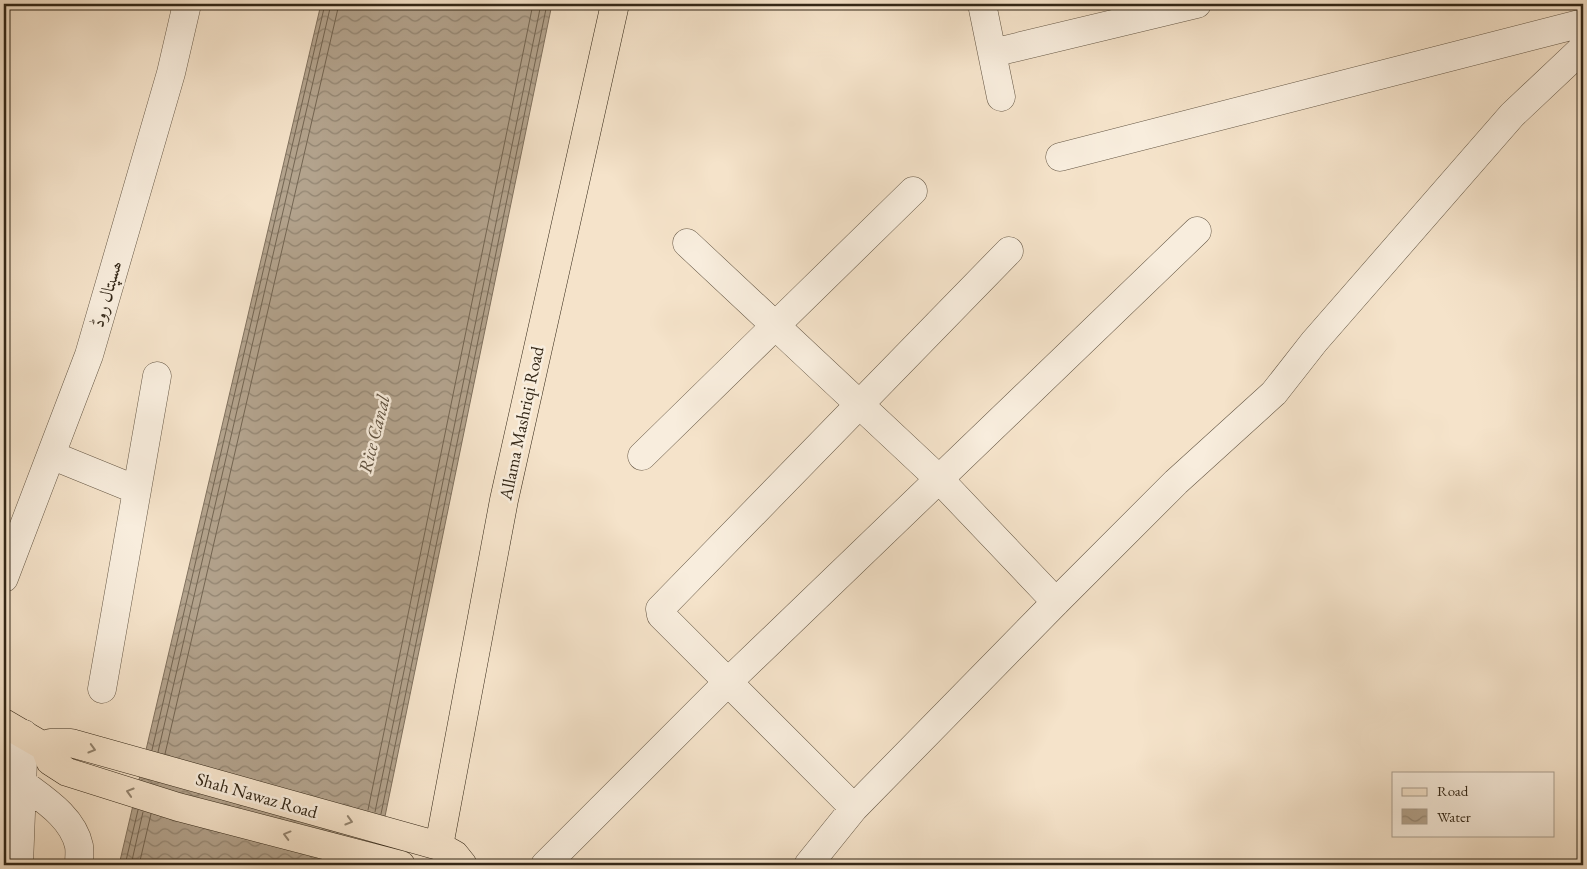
<svg xmlns="http://www.w3.org/2000/svg" width="1587" height="869" font-family="'EB Garamond',Amiri,serif">
	<style>
		.water { fill: url(#water-waves); stroke: #80715e }
		.lines { fill: none; stroke-linecap: round; stroke-linejoin: round }
		.shore { stroke: #736552; stroke-width: 1 }
		.minor-casing { stroke: #645644; stroke-width: 29 }
		.major-casing { stroke: #332717; stroke-width: 29 }
		.minor { stroke: #f8eddd; stroke-width: 28 }
		.major { stroke: #f5e3ca; stroke-width: 28 }
		.oneway { stroke: #948570 }
		.labels { text-anchor: middle; dominant-baseline: central; stroke-width: 5; stroke-linejoin: round; paint-order: stroke }
		.street-label { font-size: 18px; fill: #332717; stroke: #f8eddd }
		.water-label { font-size: 19px; font-style: italic; fill: #605240; stroke: #f8eddd }
	</style>
	<defs>
		<pattern id="water-waves" width="16" height="10" patternUnits="userSpaceOnUse" patternTransform="scale(1.25)"><rect width="16" height="10" fill="#b3a38d"/><path d="M0 5q4-4 8 0t8 0" fill="none" stroke="#928572"/></pattern>
	</defs>
	<rect width="100%" height="100%" fill="#f5e3ca"/>
	<filter id="stains"><feTurbulence type="fractalNoise" baseFrequency=".004" numOctaves="4"/><feColorMatrix values="0 0 0 0 .2 0 0 0 0 .09 0 0 0 0 .02 0 0 0 .5 -.17"/></filter>
	<radialGradient id="worn" r=".72"><stop offset=".6" stop-color="#630" stop-opacity="0"/><stop offset="1" stop-color="#630" stop-opacity=".3"/></radialGradient>
	<!-- water -->
	<path class="water" d="M321,4H552L375,865H119Z"/>
	<g class="lines">
		<!-- shore -->
		<path class="shore" d="M152,750L325,4
			M158,752L331,4
			M165,754L339,4
			M368,810L533,4
			M375,812L541,4
			M381,814L547,4
			M125,865L138,810
			M131,865L143,812
			M139,865L151,814"/>
		<defs>
			<path id="minor" d="M982,4L1001,97
				M992,53L1197,4
				M1060,157L1583,23
				M687,243L939,479L1056,602
				M51,455L137,490
				M642,456L913,191
				M4,578L89,355L171,73L187,4
				M102,689L157,376
				M22,783C43,799 73,817 79,846C80,852 79,859 79,865
				M854,808L661,615L660,609L1009,251
				M19,865L24,734
				M545,865L728,682L1197,231
				M808,865L854,808L1056,602L1176,482L1274,393L1314,342L1512,115L1583,48"/>
			<path id="major" d="M4,723L45,747
				M45,747L50,743H71L439,846L455,855L463,865
				M45,747L50,761L67,772L178,807L401,865
				M439,846L504,500L615,4"/>
		</defs>
		<!-- minor casing -->
		<use href="#minor" class="minor-casing"/>
		<!-- major casing -->
		<use href="#major" class="major-casing"/>
		<!-- minor -->
		<use href="#minor" class="minor"/>
		<!-- major -->
		<use href="#major" class="major"/>
	</g>
	<!-- one-way arrows -->
	<defs><path id="oneway-chevron" d="M-2-3.5L2.5 0L-2 3.5" fill="none" stroke-width="1.6" stroke-linecap="round" stroke-linejoin="round" transform="scale(1.25)"/></defs>
	<g class="oneway">
		<use href="#oneway-chevron" transform="translate(92 749) rotate(16)"/>
		<use href="#oneway-chevron" transform="translate(130 792) rotate(-163)"/>
		<use href="#oneway-chevron" transform="translate(349 821) rotate(16)"/>
		<use href="#oneway-chevron" transform="translate(287 835) rotate(-165)"/>
	</g>
	<g class="labels">
		<!-- street labels -->
		<g class="street-label">
			<text transform="translate(106 294) rotate(-74)">ھسپتال روڈ</text>
			<text transform="translate(521 423) rotate(-78)">Allama Mashriqi Road</text>
			<text transform="translate(257 795) rotate(16)">Shah Nawaz Road</text>
		</g>
		<!-- water labels -->
		<g class="water-label">
			<text transform="translate(374 434) rotate(-76)">Rice Canal</text>
		</g>
	</g>
	<!-- margin -->
	<rect width="1587" height="869" fill="none" stroke="#f5e3ca" stroke-width="20"/>
	<rect x="5" y="5" width="1577" height="859" fill="none" stroke="#332717" stroke-width="2.5"/>
	<rect x="10" y="10" width="1567" height="849" fill="none" stroke="#332717"/>
	<!-- legend -->
	<rect x="1392" y="772" width="162" height="65" fill="#f8eddd" stroke="#a99e8e"/>
	<rect x="1402" y="788" width="25" height="8" fill="#f5e3ca" stroke="#a99e8e"/>
	<text x="1437" y="796" font-size="15" fill="#332717">Road</text>
	<rect x="1402" y="809" width="25" height="15" fill="url(#water-waves)" stroke="#a99e8e"/>
	<text x="1437" y="822" font-size="15" fill="#332717">Water</text>
	<rect width="100%" height="100%" filter="url(#stains)"/>
	<rect width="100%" height="100%" fill="url(#worn)"/>
</svg>
